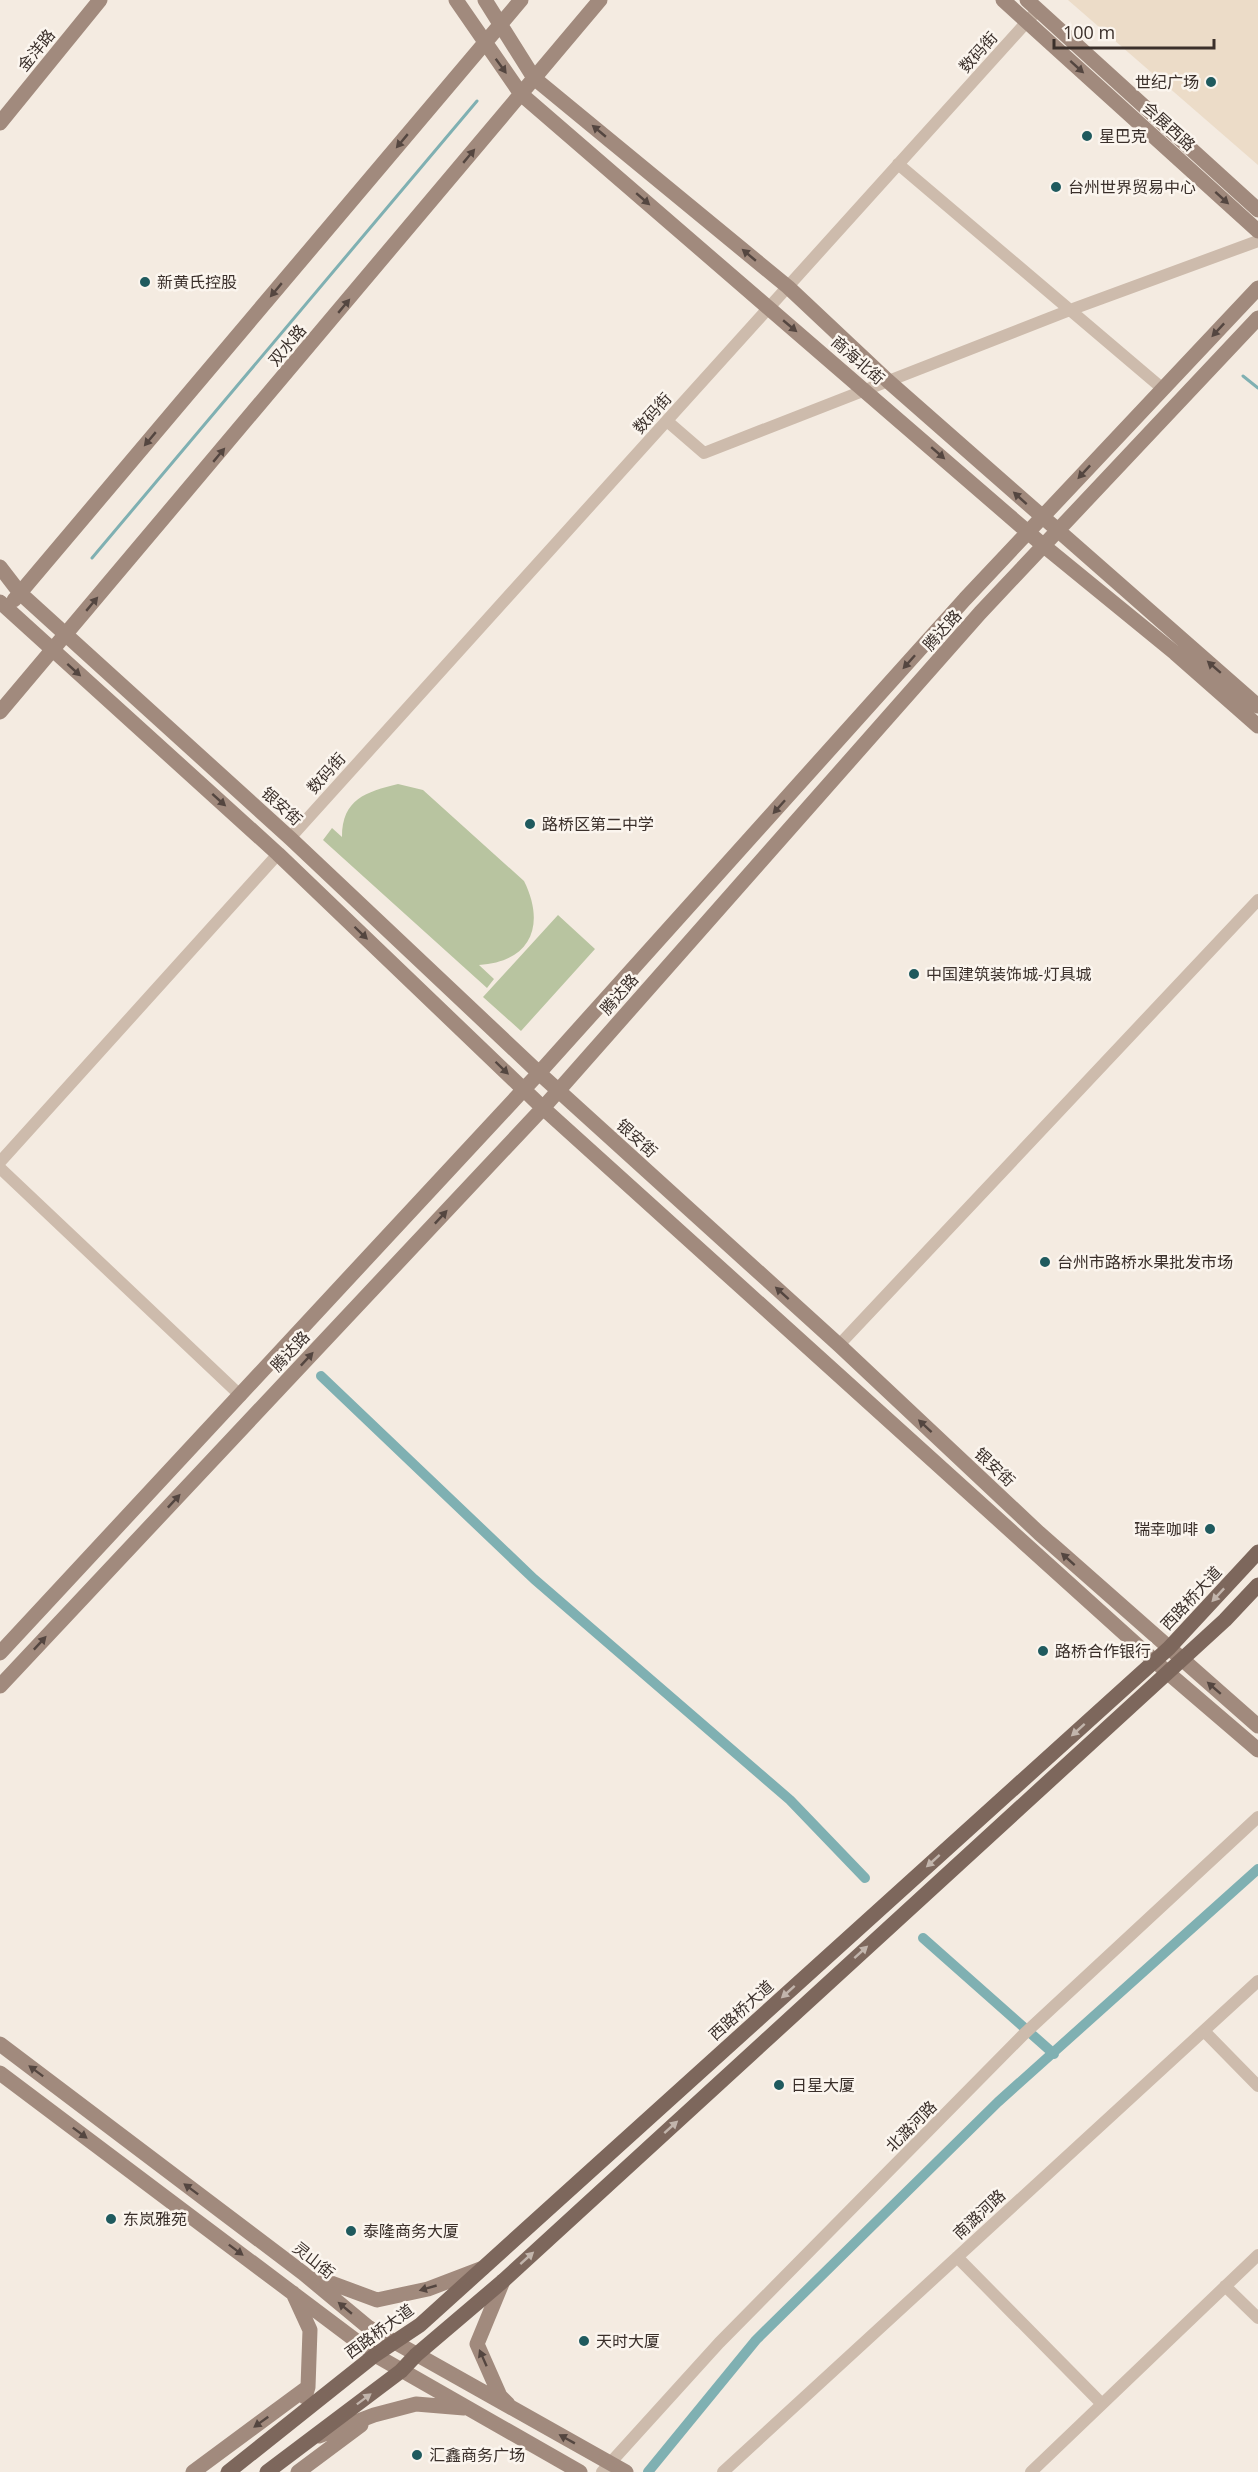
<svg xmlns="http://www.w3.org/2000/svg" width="1258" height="2472" font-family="'Open Sans','Noto Sans SC',sans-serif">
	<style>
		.green { fill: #b8c4a0 }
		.plaza { fill: #ecdcc8 }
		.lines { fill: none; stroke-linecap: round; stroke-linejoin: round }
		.stream { stroke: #7fb0b2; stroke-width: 3 }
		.canal { stroke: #7fb0b2; stroke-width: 10 }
		.street { stroke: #cdbbac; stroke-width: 12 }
		.secondary { stroke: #a18a7d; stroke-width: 15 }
		.primary { stroke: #7d675c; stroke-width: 15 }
		.oneway { fill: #544640 }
		.oneway2 { fill: #c2b5ac }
		.poi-dot { fill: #1f5a5e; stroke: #fbf5ee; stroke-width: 2 }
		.labels { text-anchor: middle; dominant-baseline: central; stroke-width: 5; stroke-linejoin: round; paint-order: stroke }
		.street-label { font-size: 16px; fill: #3b302b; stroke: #fbf5ee }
		.poi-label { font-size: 16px; fill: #3b302b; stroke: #fbf5ee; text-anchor: start }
	</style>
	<rect width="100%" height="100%" fill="#f4ebe1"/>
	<!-- green -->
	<path class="green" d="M398,784L423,790L524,881C546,925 531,962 479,965L494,979L487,988L323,840L332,828L342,837C342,799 366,792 398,784Z
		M558,915L595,949L521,1031L483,997Z"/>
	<!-- plaza -->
	<path class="plaza" d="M1068,0H1258V165Z"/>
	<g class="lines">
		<!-- stream -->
		<path class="stream" d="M1243,376L1258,388
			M92,558L477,101"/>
		<!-- canal -->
		<path class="canal" d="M321,1376L534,1579L790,1800L865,1878
			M923,1938L1054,2054
			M648,2472L756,2340L998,2102L1258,1869"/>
		<!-- street -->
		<path class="street" d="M898,164L1163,389
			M667,421L704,453L1070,310L1258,241
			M290,838L1033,15
			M0,1162L278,854
			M0,1168L241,1396
			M839,1345L1258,900
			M1204,2031L1258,2086
			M957,2257L1102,2404
			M1225,2286L1258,2318
			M602,2472L719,2343L1023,2035L1258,1817
			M723,2472L1258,1981
			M1031,2472L1258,2255"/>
		<!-- secondary -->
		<path class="secondary" d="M456,0L521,94L1044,546L1175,653L1258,726
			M485,0L534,78L788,287L888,381L1258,706
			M1003,0L1258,231
			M1027,0L1258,210
			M0,123L100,0
			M0,567L20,593L290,838L539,1073L839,1345L1039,1533L1258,1726
			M14,600L521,0
			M0,602L278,854L543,1108L1167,1672L1258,1750
			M0,712L600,0
			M0,1653L539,1073L965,599L1258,288
			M0,1686L543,1108L980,613L1258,318
			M0,2044L303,2273L368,2327L626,2472
			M0,2073L375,2355L580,2472
			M315,2277L377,2300L428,2289L483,2268
			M503,2281L477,2344L500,2396L508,2404
			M293,2293L310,2330L308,2387L305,2397
			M319,2436L374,2415L416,2404L464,2408
			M193,2472L308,2387
			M298,2472L361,2425"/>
		<!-- primary -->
		<path class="primary" d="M228,2472L375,2355L420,2325L1169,1648L1258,1552
			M267,2472L401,2371L416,2355L503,2281L1225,1620L1258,1585"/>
	</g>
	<!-- one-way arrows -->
	<defs><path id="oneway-solid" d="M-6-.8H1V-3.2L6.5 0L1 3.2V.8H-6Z" transform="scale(1.5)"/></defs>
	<g class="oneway">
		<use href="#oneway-solid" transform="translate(501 66) rotate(54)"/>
		<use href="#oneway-solid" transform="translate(1077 67) rotate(42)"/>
		<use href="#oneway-solid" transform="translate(599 131) rotate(-140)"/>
		<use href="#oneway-solid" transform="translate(402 141) rotate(130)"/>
		<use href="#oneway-solid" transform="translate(469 156) rotate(-50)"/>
		<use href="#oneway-solid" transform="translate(1222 198) rotate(42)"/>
		<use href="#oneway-solid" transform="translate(643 199) rotate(41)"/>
		<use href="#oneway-solid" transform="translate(749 255) rotate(-140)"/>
		<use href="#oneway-solid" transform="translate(276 290) rotate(130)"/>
		<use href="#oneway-solid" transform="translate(344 306) rotate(-50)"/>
		<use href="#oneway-solid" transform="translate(790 326) rotate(40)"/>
		<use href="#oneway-solid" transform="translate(1218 330) rotate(133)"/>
		<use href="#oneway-solid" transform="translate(150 439) rotate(130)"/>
		<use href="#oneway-solid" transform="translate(938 453) rotate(41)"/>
		<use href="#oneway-solid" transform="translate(219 455) rotate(-50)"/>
		<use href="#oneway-solid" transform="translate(1084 472) rotate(133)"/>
		<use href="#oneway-solid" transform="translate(1020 498) rotate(-138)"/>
		<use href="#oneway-solid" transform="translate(92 604) rotate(-50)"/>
		<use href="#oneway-solid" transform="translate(909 662) rotate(132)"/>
		<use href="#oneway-solid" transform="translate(1214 667) rotate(-139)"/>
		<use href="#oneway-solid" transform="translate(74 670) rotate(42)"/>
		<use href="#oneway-solid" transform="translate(219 800) rotate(42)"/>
		<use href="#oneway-solid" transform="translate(779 807) rotate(132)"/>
		<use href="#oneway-solid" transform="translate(361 933) rotate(44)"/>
		<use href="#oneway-solid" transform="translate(502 1068) rotate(44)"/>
		<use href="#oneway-solid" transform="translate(441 1217) rotate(-47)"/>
		<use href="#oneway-solid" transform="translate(782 1293) rotate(-138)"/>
		<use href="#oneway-solid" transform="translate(307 1359) rotate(-47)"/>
		<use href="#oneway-solid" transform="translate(925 1426) rotate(-137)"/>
		<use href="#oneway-solid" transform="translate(174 1501) rotate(-47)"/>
		<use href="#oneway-solid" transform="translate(1068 1559) rotate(-138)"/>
		<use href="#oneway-solid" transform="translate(40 1643) rotate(-47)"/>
		<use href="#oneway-solid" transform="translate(1214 1688) rotate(-139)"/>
		<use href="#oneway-solid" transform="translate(36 2071) rotate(-143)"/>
		<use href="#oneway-solid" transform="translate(80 2133) rotate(37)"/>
		<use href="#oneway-solid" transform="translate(191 2189) rotate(-143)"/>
		<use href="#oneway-solid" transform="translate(236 2250) rotate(37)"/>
		<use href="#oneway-solid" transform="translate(428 2288) rotate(164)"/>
		<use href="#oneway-solid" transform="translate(345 2308) rotate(-140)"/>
		<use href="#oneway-solid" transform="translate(483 2358) rotate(-114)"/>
		<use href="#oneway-solid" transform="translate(261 2422) rotate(144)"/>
		<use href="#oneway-solid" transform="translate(567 2439) rotate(-151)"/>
	</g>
	<g class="oneway2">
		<use href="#oneway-solid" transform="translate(1218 1595) rotate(133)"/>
		<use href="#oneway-solid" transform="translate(1078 1730) rotate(138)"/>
		<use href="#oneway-solid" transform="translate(933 1861) rotate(138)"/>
		<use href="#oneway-solid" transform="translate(861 1952) rotate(-42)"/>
		<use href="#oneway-solid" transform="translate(788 1992) rotate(138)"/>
		<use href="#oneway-solid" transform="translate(671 2127) rotate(-42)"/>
		<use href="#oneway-solid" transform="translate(527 2258) rotate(-42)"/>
		<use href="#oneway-solid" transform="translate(364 2399) rotate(-37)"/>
	</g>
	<!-- markers -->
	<g class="poi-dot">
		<circle cx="1211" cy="82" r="6"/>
		<circle cx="1087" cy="136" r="6"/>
		<circle cx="1056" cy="187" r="6"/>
		<circle cx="145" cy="282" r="6"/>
		<circle cx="530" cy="824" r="6"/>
		<circle cx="914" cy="974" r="6"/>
		<circle cx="1045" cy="1262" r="6"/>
		<circle cx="1210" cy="1529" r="6"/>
		<circle cx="1043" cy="1651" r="6"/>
		<circle cx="779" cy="2085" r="6"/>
		<circle cx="111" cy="2219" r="6"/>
		<circle cx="351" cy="2231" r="6"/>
		<circle cx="584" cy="2341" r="6"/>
		<circle cx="417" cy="2455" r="6"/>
	</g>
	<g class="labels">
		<!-- street labels -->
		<g class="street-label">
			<text transform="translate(36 50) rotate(-51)">金洋路</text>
			<text transform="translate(978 52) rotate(-48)">数码街</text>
			<text transform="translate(1169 126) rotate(42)">会展西路</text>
			<text transform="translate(287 345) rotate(-50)">双水路</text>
			<text transform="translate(858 360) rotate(41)">商海北街</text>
			<text transform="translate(652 413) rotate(-48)">数码街</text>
			<text transform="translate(942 630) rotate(-48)">腾达路</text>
			<text transform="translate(326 773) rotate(-48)">数码街</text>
			<text transform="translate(282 806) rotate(42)">银安街</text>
			<text transform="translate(619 994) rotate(-49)">腾达路</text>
			<text transform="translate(637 1138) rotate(42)">银安街</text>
			<text transform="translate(290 1351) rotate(-47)">腾达路</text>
			<text transform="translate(995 1467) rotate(43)">银安街</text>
			<text transform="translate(1191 1598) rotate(-47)">西路桥大道</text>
			<text transform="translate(741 2010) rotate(-42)">西路桥大道</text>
			<text transform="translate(911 2126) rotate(-45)">北潞河路</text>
			<text transform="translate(979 2214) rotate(-43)">南潞河路</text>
			<text transform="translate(314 2260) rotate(38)">灵山街</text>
			<text transform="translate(379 2331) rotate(-36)">西路桥大道</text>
		</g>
		<!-- poi labels -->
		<g class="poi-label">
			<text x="1199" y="82" text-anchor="end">世纪广场</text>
			<text x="1099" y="136">星巴克</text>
			<text x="1068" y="187">台州世界贸易中心</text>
			<text x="157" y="282">新黄氏控股</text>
			<text x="542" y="824">路桥区第二中学</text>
			<text x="926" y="974">中国建筑装饰城-灯具城</text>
			<text x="1057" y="1262">台州市路桥水果批发市场</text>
			<text x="1198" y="1529" text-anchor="end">瑞幸咖啡</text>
			<text x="1055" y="1651">路桥合作银行</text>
			<text x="791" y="2085">日星大厦</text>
			<text x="123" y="2219">东岚雅苑</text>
			<text x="363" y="2231">泰隆商务大厦</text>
			<text x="596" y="2341">天时大厦</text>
			<text x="429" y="2455">汇鑫商务广场</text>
		</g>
	</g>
	<!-- scale -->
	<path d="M1054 39v9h160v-9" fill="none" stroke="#3b302b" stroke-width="3"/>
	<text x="1063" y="39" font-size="18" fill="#3b302b" stroke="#fbf5ee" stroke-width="4.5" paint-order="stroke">100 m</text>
</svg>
